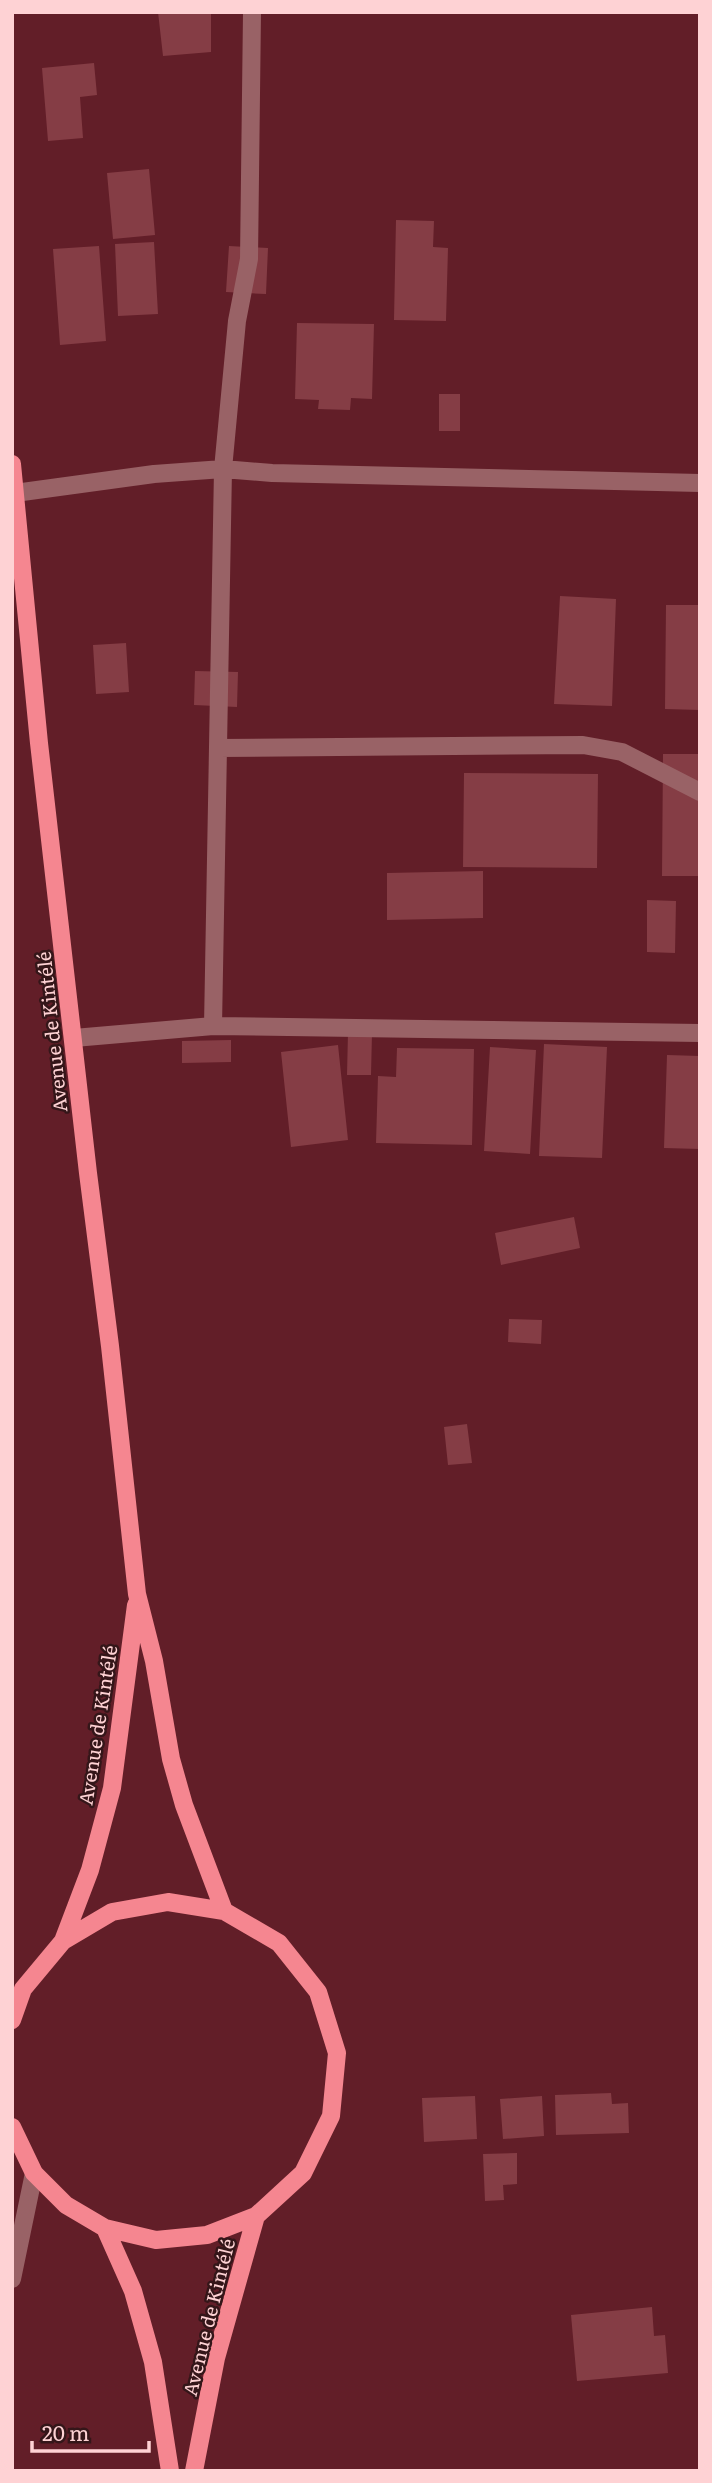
<svg xmlns="http://www.w3.org/2000/svg" width="712" height="2483" font-family="Literata,serif">
	<style>
		.building { fill: #853d45 }
		.lines { fill: none; stroke-linecap: round; stroke-linejoin: round }
		.minor { stroke: #996266; stroke-width: 18 }
		.major { stroke: #f58690; stroke-width: 18 }
		.labels { text-anchor: middle; dominant-baseline: central; stroke-width: 5; stroke-linejoin: round; paint-order: stroke }
		.street-label { font-size: 19px; fill: #fed2d4; stroke: #341619 }
	</style>
	<rect width="100%" height="100%" fill="#621e28"/>
	<!-- building -->
	<path class="building" d="M158,12H211V52L163,56Z
		M94,63L97,95L80,97L83,138L48,141L42,68Z
		M149,169L155,235L113,239L107,173Z
		M396,220L434,221L433,247L448,248L446,321L394,320Z
		M154,242L158,314L118,316L115,244Z
		M99,246L106,341L60,345L53,249Z
		M229,246L268,248L266,294L226,292Z
		M297,323L374,324L372,399L351,398L350,410L318,409L319,400L295,399Z
		M439,394H460V431H439Z
		M560,596L616,599L612,706L554,704Z
		M666,605H700V710L665,709Z
		M126,643L129,692L96,694L93,645Z
		M195,671L238,672L237,707L194,705Z
		M663,754H700V876H662Z
		M464,773L598,774L597,868L463,867Z
		M483,871V918L387,920V873Z
		M647,900L676,901L675,953L647,952Z
		M348,1032L372,1033L371,1075H347Z
		M231,1040V1062L182,1063V1041Z
		M544,1044L607,1047L602,1158L539,1156Z
		M338,1045L348,1140L291,1147L281,1052Z
		M490,1047L536,1050L530,1154L484,1151Z
		M397,1048L474,1049L472,1145L376,1143L378,1076L396,1077Z
		M667,1055L700,1056V1149L664,1148Z
		M574,1217L580,1248L501,1265L495,1233Z
		M509,1319L542,1320L541,1344L508,1342Z
		M467,1424L472,1463L448,1465L444,1427Z
		M611,2093L612,2104L628,2103L629,2133L556,2135L555,2095Z
		M475,2096L477,2139L424,2142L422,2098Z
		M542,2096L544,2136L503,2139L500,2099Z
		M517,2153V2184L503,2185L504,2200L485,2201L483,2154Z
		M652,2307L654,2336L665,2335L668,2373L577,2381L571,2315Z"/>
	<g class="lines">
		<!-- minor -->
		<path class="minor" d="M15,493L154,474L223,469L237,321L249,259L252,12
			M218,748L583,745L622,752L700,792
			M213,1026L223,469L272,473L700,483
			M74,1038L213,1026L700,1033
			M12,2279L34,2173"/>
		<!-- major -->
		<path class="major" d="M12,464L39,743L88,1173L110,1346L137,1594L154,1661L171,1759L184,1805L224,1911
			M63,1941L90,1870L112,1788L136,1605
			M12,2020L23,1989L63,1941L112,1912L168,1902L224,1911L279,1943L318,1992L337,2053L331,2116L303,2173L256,2216L207,2235L156,2240L105,2228L66,2205L34,2173L12,2127
			M105,2228L133,2291L153,2362L170,2471
			M194,2471L216,2358L256,2216"/>
	</g>
	<g class="labels">
		<!-- street labels -->
		<g class="street-label">
			<text transform="translate(51 1032) rotate(-96)">Avenue de Kintélé</text>
			<text transform="translate(97 1725) rotate(-81)">Avenue de Kintélé</text>
			<text transform="translate(208 2317) rotate(-76)">Avenue de Kintélé</text>
		</g>
	</g>
	<!-- border -->
	<rect width="712" height="2483" fill="none" stroke="#fed2d4" stroke-width="28"/>
	<!-- scale -->
	<path d="M32 2441v10h117v-10" fill="none" stroke="#fed2d4" stroke-width="3.5"/>
	<text x="42" y="2441" font-size="21" fill="#fed2d4" stroke="#341619" stroke-width="5" paint-order="stroke">20 m</text>
</svg>
